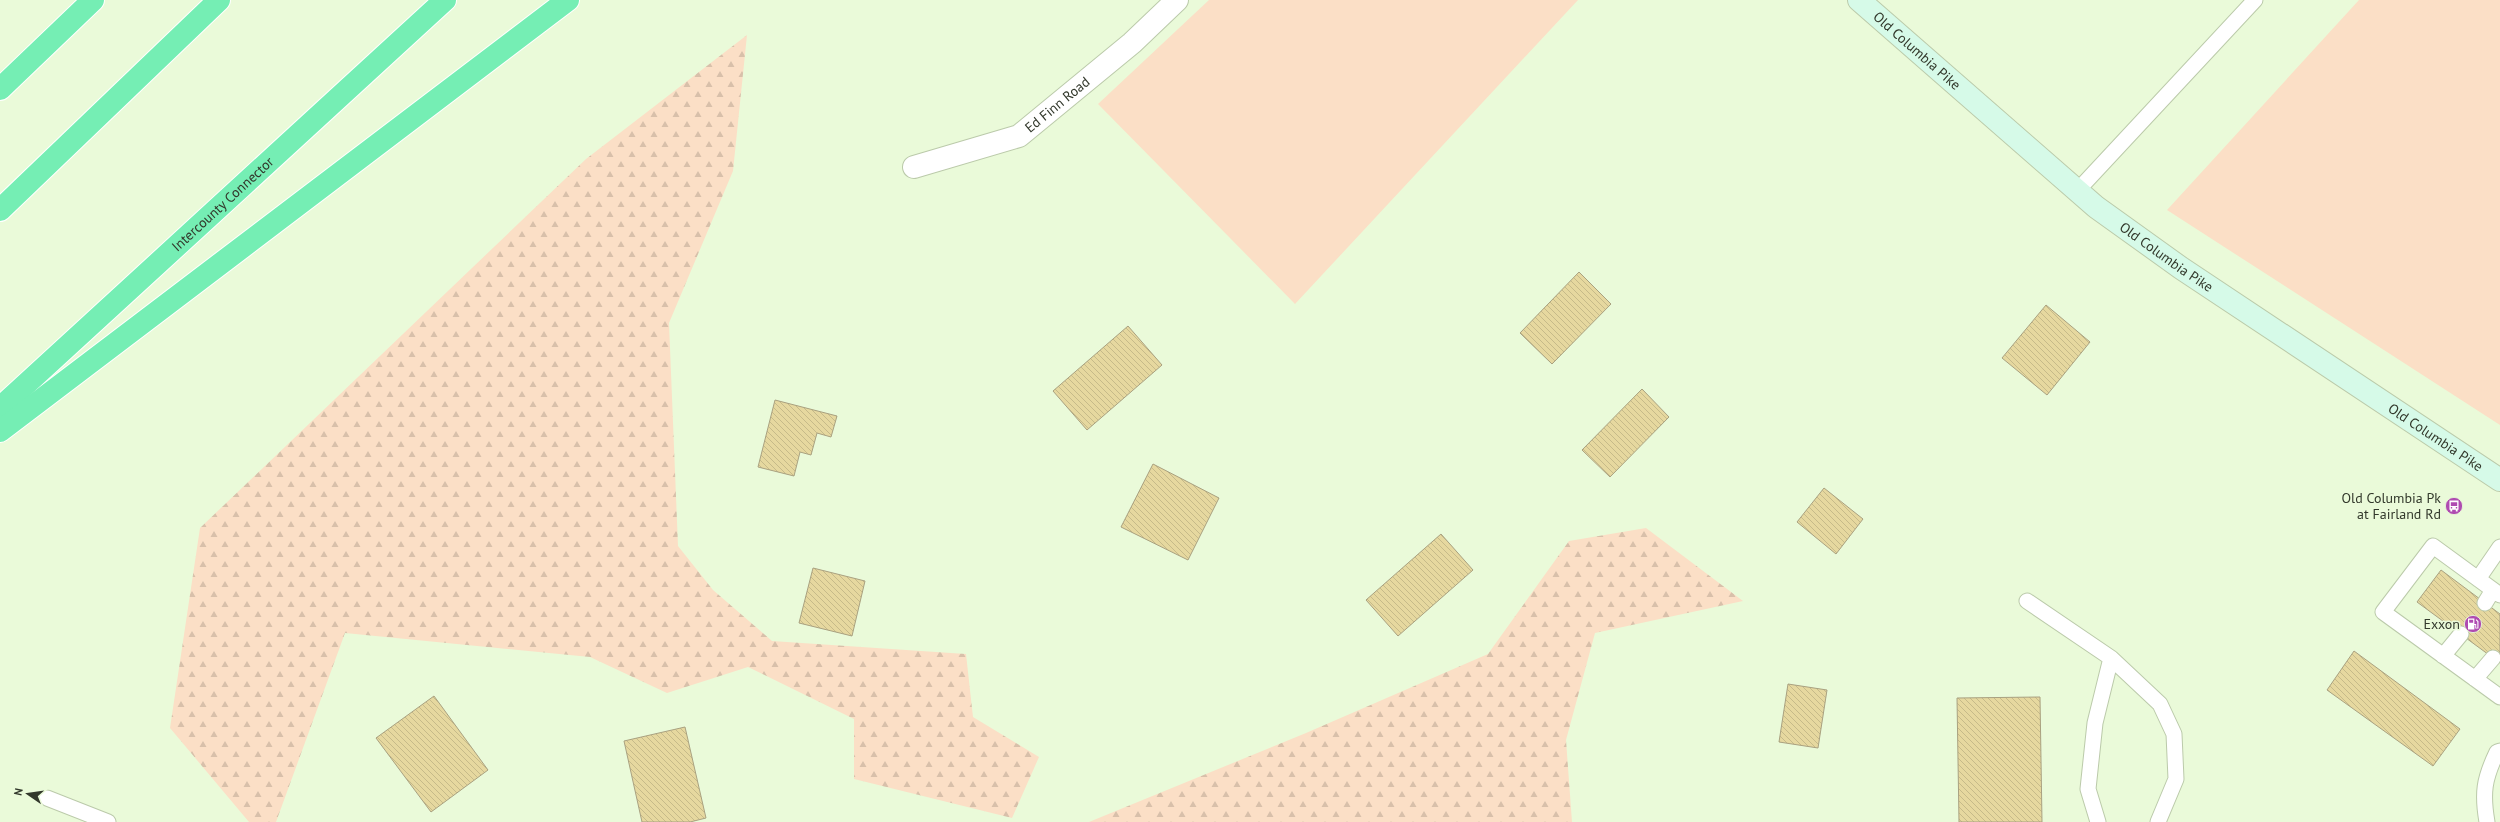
<svg xmlns="http://www.w3.org/2000/svg" width="2500" height="822" font-family="'PT Sans',sans-serif">
	<style>
		.green { fill: #fbdfc6 }
		.forest { fill: url(#forest-firs) }
		.building { fill: url(#building-back-hatch); stroke: #a9a180 }
		.lines { fill: none; stroke-linecap: round; stroke-linejoin: round }
		.service-casing { stroke: #bbcaaa; stroke-width: 17 }
		.minor-casing { stroke: #bbcaaa; stroke-width: 24 }
		.secondary-casing { stroke: #bbcaaa; stroke-width: 24 }
		.motorway-casing { stroke: #fff; stroke-width: 24 }
		.service { stroke: #fff; stroke-width: 15 }
		.minor { stroke: #fff; stroke-width: 22 }
		.secondary { stroke: #d6fae8; stroke-width: 22 }
		.motorway { stroke: #75eeb4; stroke-width: 22 }
		.labels { text-anchor: middle; dominant-baseline: central; stroke-width: 3; stroke-linejoin: round; paint-order: stroke }
		.street-label { font-size: 14px; fill: #32382b; stroke: #eafad9 }
		.poi-label { font-size: 14px; fill: #32382b; stroke: #eafad9; text-anchor: end }
	</style>
	<defs>
		<pattern id="forest-firs" width="22" height="20" patternUnits="userSpaceOnUse"><rect width="22" height="20" fill="#fbdfc6"/><path d="M5 1l3.5 6h-7zM16 11l3.5 6h-7z" fill="#d8c0aa"/></pattern>
		<pattern id="building-back-hatch" width="6" height="6" patternUnits="userSpaceOnUse"><rect width="6" height="6" fill="#e6d89f"/><path d="M-1 5l2 2M0 0l6 6M5-1l2 2" fill="none" stroke="#c6ba89"/></pattern>
	</defs>
	<rect width="100%" height="100%" fill="#eafad9"/>
	<!-- green -->
	<path class="green" d="M1209,0H1578L1295,304L1098,104Z
		M2359,0H2500V425L2167,210Z"/>
	<!-- forest -->
	<path class="forest" d="M747,35L733,171L669,323L678,546L713,590L772,641L966,654L973,717L1039,757L1012,818L854,779V719L748,667L667,693L590,657L345,633L276,822H249L170,728L200,528L586,159Z
		M1646,528L1743,601L1595,633L1566,740L1572,822H1089L1306,733L1488,654L1569,541Z"/>
	<!-- building -->
	<path class="building" d="M1579,272L1611,304L1552,364L1520,333Z
		M2046,305L2090,342L2047,395L2002,358Z
		M1128,326L1162,365L1087,430L1053,391Z
		M1642,389L1669,417L1610,477L1582,450Z
		M775,400L837,416L831,437L817,433L811,455L800,452L794,476L758,467Z
		M1153,464L1219,498L1188,560L1121,527Z
		M1824,488L1863,519L1836,554L1797,522Z
		M1441,534L1473,570L1398,636L1366,600Z
		M813,568L865,581L852,636L799,623Z
		M2441,570L2500,614V663L2417,602Z
		M2354,651L2460,729L2433,766L2327,690Z
		M1788,684L1827,690L1818,748L1779,742Z
		M434,696L488,770L431,812L376,738Z
		M2040,697L2042,822H1959L1957,698Z
		M685,727L706,818L690,822H642L624,741Z"/>
	<g class="lines">
		<defs>
			<path id="service" d="M2078,190L2255,0
				M2478,579L2500,547
				M2500,595L2433,546L2383,612L2500,697
				M2027,601L2111,658L2160,704L2174,734L2176,779L2158,822
				M2485,603L2493,590
				M2443,656L2461,634
				M2475,679L2493,658
				M47,798L108,822
				M2098,822L2088,789L2095,723L2111,658
				M2487,822C2482,793 2484,779 2497,752L2500,751"/>
			<g id="minor">
				<path id="s1" d="M914,167L1019,136L1132,43L1177,0"/>
			</g>
			<g id="secondary">
				<path id="s2" d="M1859,0L2096,207L2181,268L2500,480"/>
			</g>
			<g id="motorway">
				<path d="M0,89L93,0"/>
				<path d="M0,210L219,0"/>
				<path id="s3" d="M0,408L445,0"/>
				<path d="M0,431L568,0"/>
			</g>
		</defs>
		<!-- service casing -->
		<use href="#service" class="service-casing"/>
		<!-- minor casing -->
		<use href="#minor" class="minor-casing"/>
		<!-- secondary casing -->
		<use href="#secondary" class="secondary-casing"/>
		<!-- motorway casing -->
		<use href="#motorway" class="motorway-casing"/>
		<!-- service -->
		<use href="#service" class="service"/>
		<!-- minor -->
		<use href="#minor" class="minor"/>
		<!-- secondary -->
		<use href="#secondary" class="secondary"/>
		<!-- motorway -->
		<use href="#motorway" class="motorway"/>
	</g>
	<!-- icons -->
	<defs>
		<symbol id="bus-disc" viewBox="-11 -11 22 22"><circle r="9.5" fill="#af4bb1" stroke="#eafad9"/><path d="M-5-6H5V4H4V6H2V4H-2V6H-4V4H-5ZM-3.5-4V0h7V-4ZM-3.5 1.2v1.5H-2V1.2ZM2 1.2v1.5H3.5V1.2Z" fill="#fff"/></symbol>
		<symbol id="fuel-disc" viewBox="-11 -11 22 22"><circle r="9.5" fill="#af4bb1" stroke="#eafad9"/><path d="M-5.5-6h7V0h2V4h1.3V-2.5L3-4.5l.8-.8L6-3V5H2.5V1h-1V6h-7ZM-4.2-4.7v3.2H.2V-4.7Z" fill="#fff"/></symbol>
	</defs>
	<g fill-rule="evenodd">
		<use href="#bus-disc" x="2444" y="496" width="20" height="20"/>
		<use href="#fuel-disc" x="2463" y="614" width="20" height="20"/>
	</g>
	<g class="labels">
		<!-- street labels -->
		<g class="street-label">
			<text stroke="none"><textPath href="#s2" startOffset="77">Old Columbia Pike</textPath></text>
			<text stroke="none"><textPath href="#s1" startOffset="159">Ed Finn Road</textPath></text>
			<text stroke="none"><textPath href="#s3" startOffset="302">Intercounty Connector</textPath></text>
			<text stroke="none"><textPath href="#s2" startOffset="401">Old Columbia Pike</textPath></text>
			<text stroke="none"><textPath href="#s2" startOffset="725">Old Columbia Pike</textPath></text>
		</g>
		<!-- poi labels -->
		<g class="poi-label">
			<text x="2441" y="498">Old Columbia Pk<tspan x="2441" dy="16">at Fairland Rd</tspan></text>
			<text x="2460" y="624">Exxon</text>
		</g>
	</g>
	<!-- north arrow -->
	<g transform="translate(28 794) rotate(283)" stroke="#eafad9" stroke-width="3" paint-order="stroke">
	<path d="M0-3L7 15L0 10L-7 15Z" fill="#32382b"/>
	<text y="-6" font-size="11" font-weight="bold" text-anchor="middle" fill="#32382b">N</text>
	</g>
</svg>
